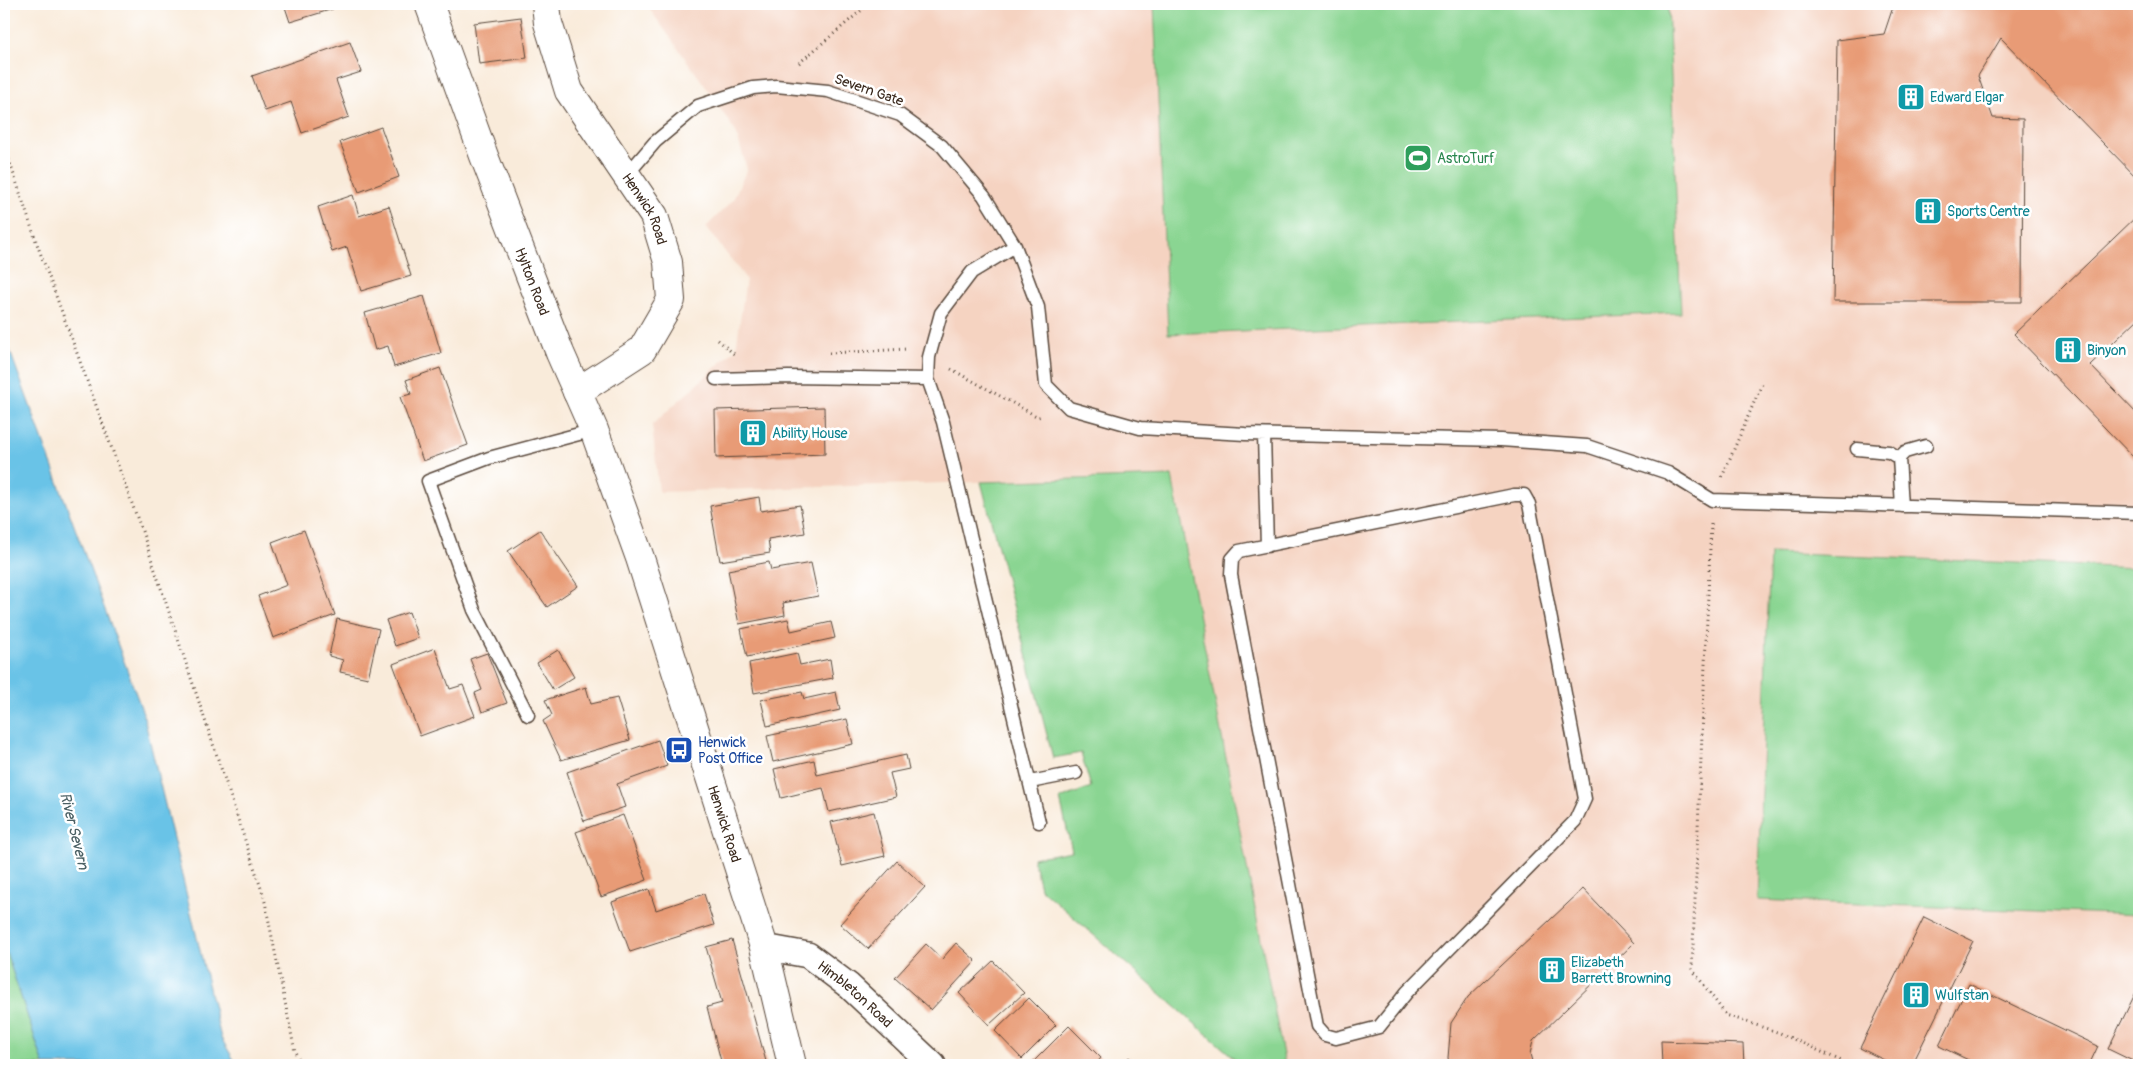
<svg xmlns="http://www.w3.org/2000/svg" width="2143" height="1069" font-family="Pangolin,sans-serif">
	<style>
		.built { fill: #f5d3c1 }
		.green { fill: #8ad592; stroke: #628058 }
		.water { fill: #69c3e7; stroke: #527682 }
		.building { fill: #e89b76 }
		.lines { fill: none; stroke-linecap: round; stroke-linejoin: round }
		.lane-casing { stroke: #58473a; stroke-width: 15 }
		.street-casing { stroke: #58473a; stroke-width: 28 }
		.secondary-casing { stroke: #58473a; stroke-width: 30 }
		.primary-casing { stroke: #58473a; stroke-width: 30 }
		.path { stroke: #58473a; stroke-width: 3; stroke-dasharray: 1 4; stroke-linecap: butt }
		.lane { stroke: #fff; stroke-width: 12 }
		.street { stroke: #fff; stroke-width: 25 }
		.secondary { stroke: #fff; stroke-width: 28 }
		.primary { stroke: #fff; stroke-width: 28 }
		.labels { text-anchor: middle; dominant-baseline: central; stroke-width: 5; stroke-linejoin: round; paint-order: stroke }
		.street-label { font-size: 14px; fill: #3b2a1e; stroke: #fff }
		.culture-label { font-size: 14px; fill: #0d838f; stroke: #fff; text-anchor: start }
		.leisure-label { font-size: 14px; fill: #27864d; stroke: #fff; text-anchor: start }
		.transit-label { font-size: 14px; fill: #164399; stroke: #fff; text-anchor: start }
		.water-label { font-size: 15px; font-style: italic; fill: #4b6064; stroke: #fff }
	</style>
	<rect width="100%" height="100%" fill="#fff"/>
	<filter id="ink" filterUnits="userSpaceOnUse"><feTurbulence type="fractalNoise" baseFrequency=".02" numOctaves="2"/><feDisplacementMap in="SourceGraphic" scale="10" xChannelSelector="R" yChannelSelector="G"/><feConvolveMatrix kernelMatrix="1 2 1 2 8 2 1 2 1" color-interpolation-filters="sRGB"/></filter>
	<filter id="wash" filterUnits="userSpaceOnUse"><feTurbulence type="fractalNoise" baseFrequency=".0096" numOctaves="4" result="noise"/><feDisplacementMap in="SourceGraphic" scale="20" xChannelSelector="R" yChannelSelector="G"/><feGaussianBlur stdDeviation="1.12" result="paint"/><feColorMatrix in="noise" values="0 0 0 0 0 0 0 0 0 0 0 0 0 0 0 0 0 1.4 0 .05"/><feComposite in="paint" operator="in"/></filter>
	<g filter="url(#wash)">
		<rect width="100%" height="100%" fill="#f9ebda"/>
		<!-- built -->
		<path class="built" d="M646,4H2139V1065H1285L1172,476L659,492L652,425L736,349L746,279L706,227L733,200L747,169L736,132L703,83Z"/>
		<!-- green -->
		<path class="green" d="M1154,4H1668L1681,313L1168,334Z
			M1172,476L1186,550L1285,1065H1242L1040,888L1033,858L1072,851L1060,799L1091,787L1081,753L1053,758L981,482Z
			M1770,553L2139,568V915L1757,900Z
			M4,946L44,1065H4Z"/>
		<!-- water -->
		<path class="water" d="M4,335L143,713L221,1038L237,1065H44L4,946Z"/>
		<g id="blocks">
			<!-- building -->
			<path class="building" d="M284,4H332L333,9L290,22Z
				M1894,4H2139V180L2001,38L1978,76L1993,118L2023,119L2022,302H1833L1837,40L1884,34Z
				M521,17L527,58L479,64L474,23Z
				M350,42L361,72L336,80L349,117L302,133L291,102L265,111L252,76Z
				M381,127L399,177L359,192L340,142Z
				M353,195L359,216L389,206L411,276L361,291L347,247L332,252L318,207Z
				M2139,214V318L2090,365L2139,416V457L2136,460L2014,334Z
				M424,296L441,353L394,367L388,346L375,350L365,313Z
				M440,368L468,445L423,461L400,397L411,394L406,380Z
				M824,407L825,454L716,458L715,410Z
				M759,497L761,511L800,505L805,533L768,539L770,553L720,561L710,506Z
				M304,530L335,615L273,638L258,596L287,585L272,542Z
				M540,530L578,586L547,607L508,551Z
				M769,562L771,570L811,563L818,596L783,603L785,615L739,624L728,570Z
				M409,612L418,638L395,646L386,620Z
				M337,619L379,629L368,678L340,672L343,660L329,656Z
				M788,619L791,631L831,622L835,638L747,657L741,629Z
				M435,648L450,689L463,685L475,716L420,736L393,664Z
				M558,650L574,677L553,690L537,663Z
				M487,653L507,703L482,712L475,693L482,690L470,659Z
				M797,653L800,665L830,659L833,678L754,693L749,663Z
				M586,687L591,704L617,698L630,740L561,760L543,721L552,715L545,700Z
				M802,692L804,699L836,692L840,710L767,726L761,700Z
				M847,719L853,744L773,762L767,736Z
				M658,740L667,766L617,784L625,807L584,821L567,772Z
				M906,755L909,769L890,773L896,797L829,812L823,788L781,798L774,769L814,760L817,775Z
				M874,812L885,856L842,866L831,822Z
				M623,815L647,880L601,897L576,832Z
				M897,861L925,887L868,949L840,924Z
				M649,889L656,910L704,894L714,925L630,952L612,902Z
				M1583,889L1634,943L1533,1041L1530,1054L1533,1065H1450L1448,1058L1451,1023L1468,997Z
				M1924,917L1973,941L1912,1065H1894L1860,1048Z
				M732,940L748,996L767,1065H722L707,1007L722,1003L706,947Z
				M956,943L976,961L931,1010L895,978L926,944L942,959Z
				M993,961L1024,993L989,1025L959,993Z
				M1969,984L2098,1046L2089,1065H1979L1939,1046Z
				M2139,986V1064L2108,1049Z
				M1029,998L1056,1025L1022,1059L995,1031Z
				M1069,1026L1101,1058L1095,1065H1036L1033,1062Z
				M1661,1041L1743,1044L1744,1065H1662Z
				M1129,1057L1137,1065H1121Z"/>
		</g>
	</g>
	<g filter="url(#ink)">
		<use href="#blocks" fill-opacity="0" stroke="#58473a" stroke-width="1"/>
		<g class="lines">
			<defs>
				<path id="lane" d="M625,177L655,142L698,106L753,88L776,86L828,91L900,115L942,146L984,196L1015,246L1038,307L1046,385L1069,408L1140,428L1245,434L1501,440L1587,446L1668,473L1712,500L2139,513
					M1015,246L972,272L941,313L929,357L928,379L943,422L1039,822
					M716,379L788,377L928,379
					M1264,435L1267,546
					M1857,449L1889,452L1899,458
					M1514,495H1524L1529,504L1585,799L1575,821L1407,992L1379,1027L1336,1038L1325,1035L1317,1026L1231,575L1232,559L1239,551Z
					M1902,506L1899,458L1905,452L1926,446
					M528,715L474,610L428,481L489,458L594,430
					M1030,782L1076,773"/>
				<g id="street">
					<path id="s1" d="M764,947L808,955L849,986L933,1065"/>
				</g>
				<g id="secondary">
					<path id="s2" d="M546,4L548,23L569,91L654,216L668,262L671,300L642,350L577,392"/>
				</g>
				<g id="primary">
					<path id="s3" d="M429,4L484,156L560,353L594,430L640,558L764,947L792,1065"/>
				</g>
			</defs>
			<!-- lane casing -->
			<use href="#lane" class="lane-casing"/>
			<!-- street casing -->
			<use href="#street" class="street-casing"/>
			<!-- secondary casing -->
			<use href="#secondary" class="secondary-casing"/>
			<!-- primary casing -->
			<use href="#primary" class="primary-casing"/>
			<!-- path -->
			<path class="path" d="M799,63L869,4
				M4,145L37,244L142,531L264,897L295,1052L302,1065
				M718,340L734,354
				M829,353L907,349
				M951,369L1038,417L1042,416
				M1722,477L1762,384
				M1711,524L1692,969L1726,1015L1780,1033L1850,1065"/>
			<!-- lane -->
			<use href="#lane" class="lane"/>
			<!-- street -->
			<use href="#street" class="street"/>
			<!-- secondary -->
			<use href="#secondary" class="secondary"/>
			<!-- primary -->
			<use href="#primary" class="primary"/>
		</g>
	</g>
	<!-- icons -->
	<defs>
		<symbol id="building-square" viewBox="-11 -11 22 22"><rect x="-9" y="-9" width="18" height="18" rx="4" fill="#0f9aa8" stroke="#fff"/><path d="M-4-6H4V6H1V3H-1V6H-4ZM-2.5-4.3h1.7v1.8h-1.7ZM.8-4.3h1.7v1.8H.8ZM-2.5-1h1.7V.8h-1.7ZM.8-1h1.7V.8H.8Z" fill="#fff"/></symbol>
		<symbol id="stadium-square" viewBox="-11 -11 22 22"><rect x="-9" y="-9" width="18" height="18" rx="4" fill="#2e9e5b" stroke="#fff"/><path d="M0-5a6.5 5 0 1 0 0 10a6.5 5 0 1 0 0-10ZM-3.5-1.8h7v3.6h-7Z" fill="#fff"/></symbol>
		<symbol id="bus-square" viewBox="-11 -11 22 22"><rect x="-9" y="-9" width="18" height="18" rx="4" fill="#1a4fb4" stroke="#fff"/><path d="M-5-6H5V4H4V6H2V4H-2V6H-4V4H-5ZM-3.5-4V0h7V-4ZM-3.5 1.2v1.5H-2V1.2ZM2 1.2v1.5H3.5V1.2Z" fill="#fff"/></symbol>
	</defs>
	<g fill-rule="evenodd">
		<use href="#building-square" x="1895" y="81" width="32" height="32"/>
		<use href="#stadium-square" x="1402" y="142" width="32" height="32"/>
		<use href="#building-square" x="1912" y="195" width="32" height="32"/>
		<use href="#building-square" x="2052" y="334" width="32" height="32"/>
		<use href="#building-square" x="737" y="417" width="32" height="32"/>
		<use href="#bus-square" x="663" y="734" width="32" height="32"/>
		<use href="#building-square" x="1536" y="954" width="32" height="32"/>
		<use href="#building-square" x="1900" y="979" width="32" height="32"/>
	</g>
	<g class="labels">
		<!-- street labels -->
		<g class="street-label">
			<text transform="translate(869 90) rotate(19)">Severn Gate</text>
			<text stroke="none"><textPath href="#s2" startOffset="231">Henwick Road</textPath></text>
			<text stroke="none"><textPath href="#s3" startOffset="296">Hylton Road</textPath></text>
			<text stroke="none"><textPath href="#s3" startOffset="872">Henwick Road</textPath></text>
			<text stroke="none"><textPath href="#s1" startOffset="106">Himbleton Road</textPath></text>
		</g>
		<!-- culture labels -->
		<g class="culture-label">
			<text x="1930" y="97">Edward Elgar</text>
			<text x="1947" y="211">Sports Centre</text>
			<text x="2087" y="350">Binyon</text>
			<text x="772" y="433">Ability House</text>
			<text x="1571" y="962">Elizabeth<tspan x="1571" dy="16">Barrett Browning</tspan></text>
			<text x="1935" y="995">Wulfstan</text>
		</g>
		<!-- leisure labels -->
		<g class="leisure-label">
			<text x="1437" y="158">AstroTurf</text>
		</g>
		<!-- transit labels -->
		<g class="transit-label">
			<text x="698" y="742">Henwick<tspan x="698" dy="16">Post Office</tspan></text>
		</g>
		<!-- water labels -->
		<g class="water-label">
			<text transform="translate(74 831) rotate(76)">River Severn</text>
		</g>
	</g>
	<!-- margin -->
	<rect width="2143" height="1069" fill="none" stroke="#fff" stroke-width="20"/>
</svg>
